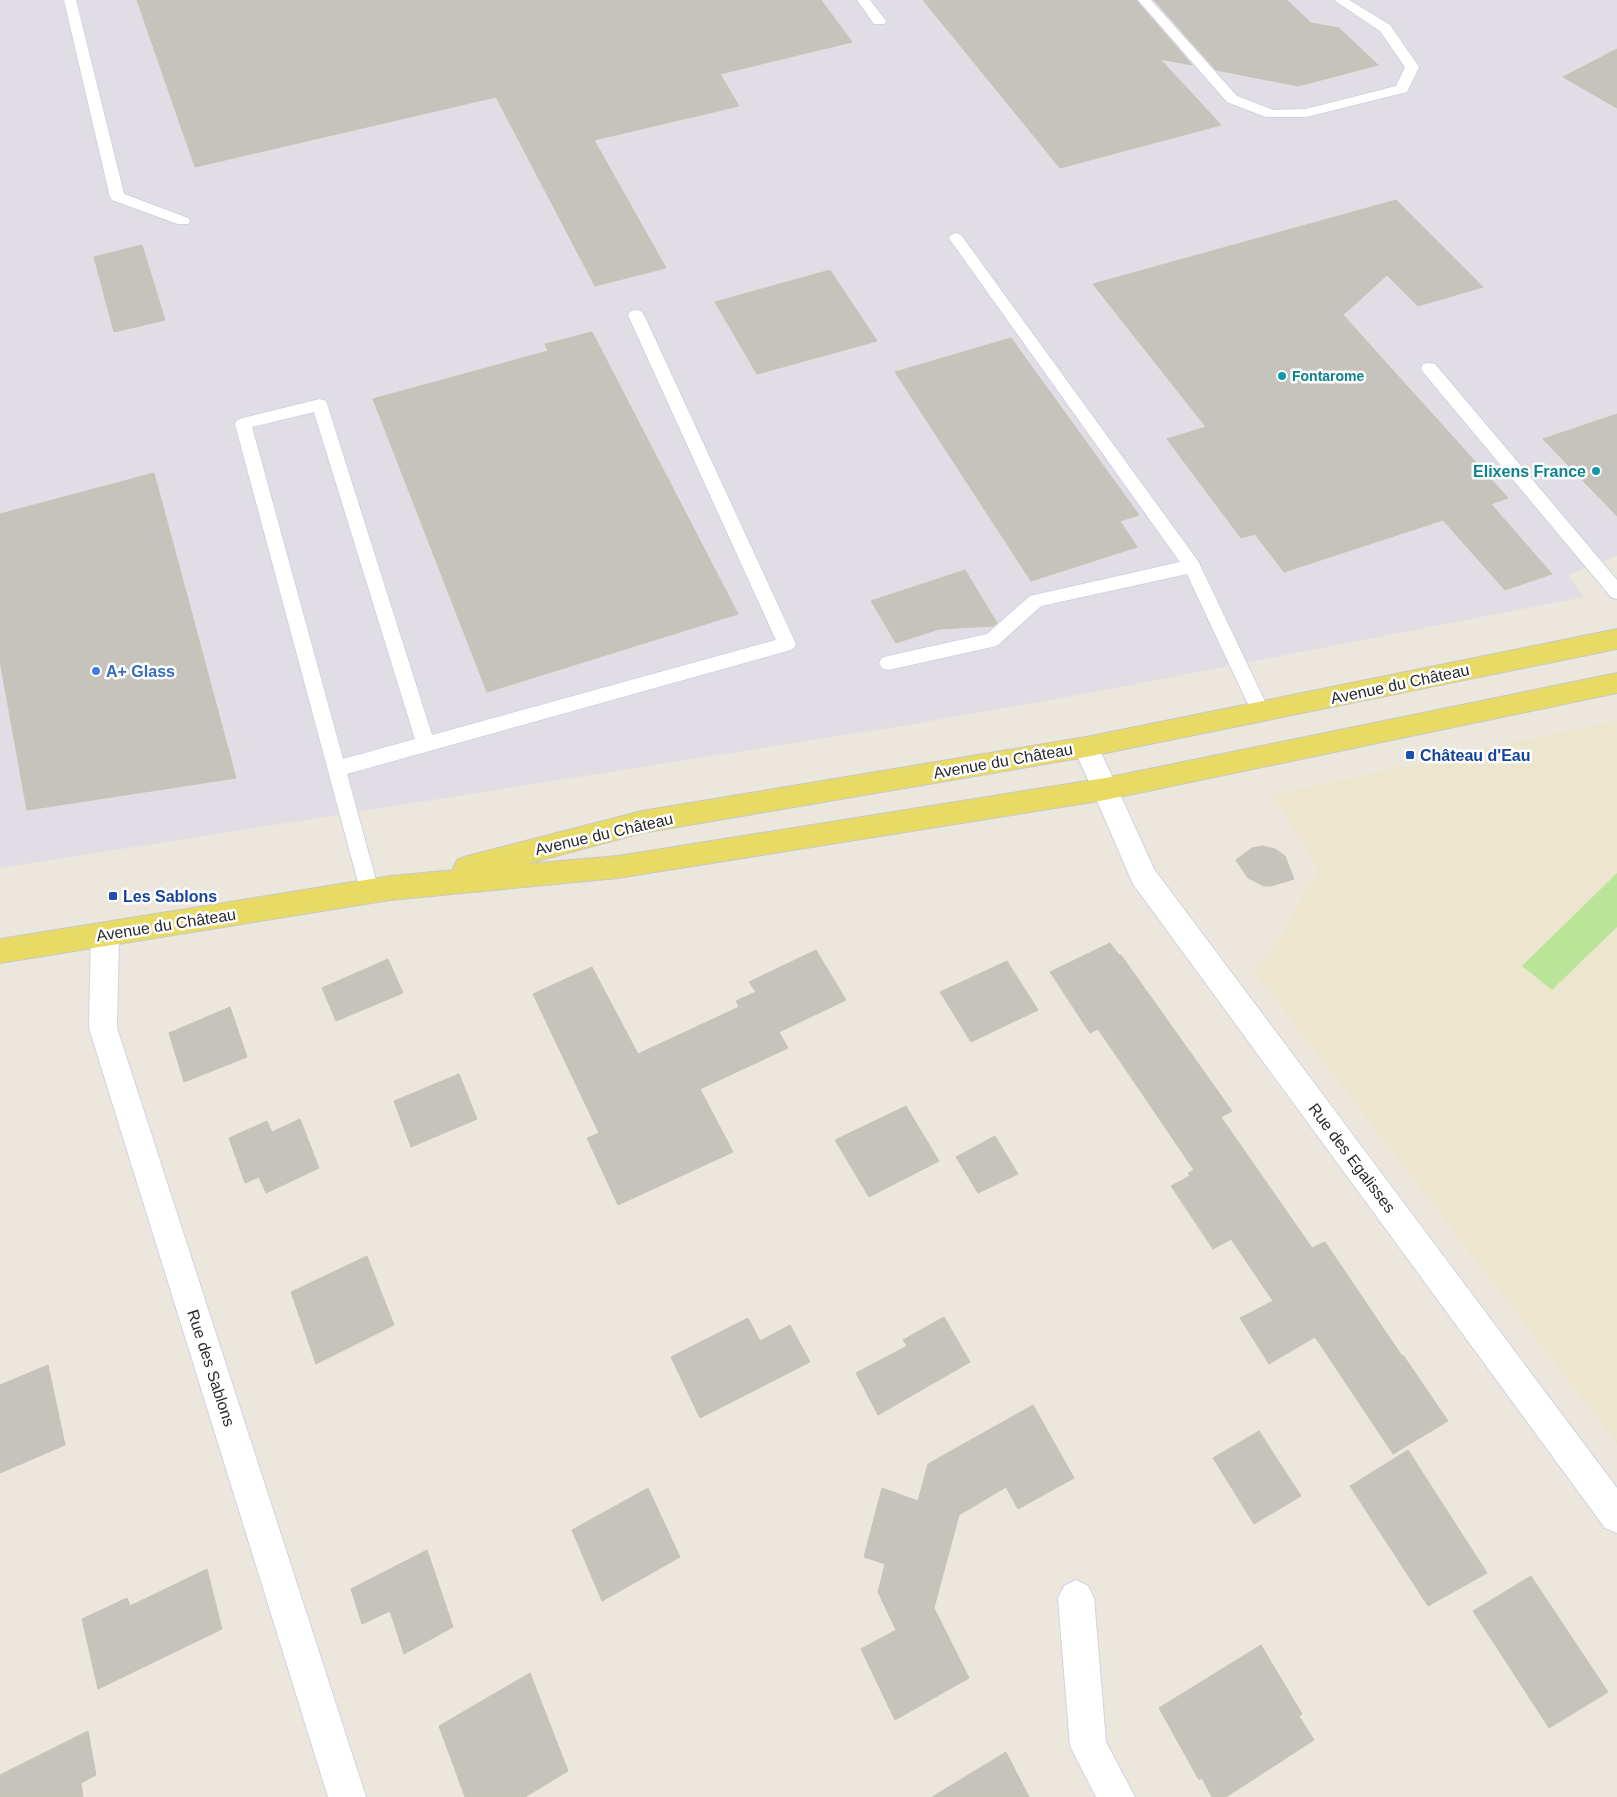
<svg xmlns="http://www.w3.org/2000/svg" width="1617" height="1797" font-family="Arial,sans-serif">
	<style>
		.industrial { fill: #e0dde4 }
		.education { fill: #ebe6cd }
		.pitch { fill: #bae598 }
		.building { fill: #c6c3bc; stroke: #c6c3b6 }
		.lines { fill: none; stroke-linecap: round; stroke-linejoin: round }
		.lane-casing { stroke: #d2d2e1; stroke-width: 2 }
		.street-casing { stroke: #d2d2e1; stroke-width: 2 }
		.secondary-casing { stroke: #d2d2e1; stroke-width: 2 }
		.primary-casing { stroke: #c8c8c8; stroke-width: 2 }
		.lane { fill: #fff; fill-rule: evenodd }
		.street { fill: #fff; fill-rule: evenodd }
		.secondary { fill: #fff; fill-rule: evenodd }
		.primary { fill: #e7db65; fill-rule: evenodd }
		.culture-dot { fill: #0f9aa8; stroke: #fff; stroke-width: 2 }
		.shop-dot { fill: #3f7fe0; stroke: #fff; stroke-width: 2 }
		.transit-dot { fill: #1a4fb4; stroke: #fff; stroke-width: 2 }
		.labels { text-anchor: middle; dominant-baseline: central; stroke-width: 5; stroke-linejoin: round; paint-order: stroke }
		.far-culture-label { font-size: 14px; font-weight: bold; fill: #0d838f; stroke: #fff; text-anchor: start }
		.culture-label { font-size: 16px; font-weight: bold; fill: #0d838f; stroke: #fff; text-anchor: end }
		.shop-label { font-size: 16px; font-weight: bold; fill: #366cbe; stroke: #fff; text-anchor: start }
		.street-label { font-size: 16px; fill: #2a2a2a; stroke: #fff }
		.transit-label { font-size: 16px; font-weight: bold; fill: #164399; stroke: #fff; text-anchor: start }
	</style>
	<rect width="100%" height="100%" fill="#ebe7dc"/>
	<!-- industrial -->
	<path class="industrial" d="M0,0H1617V556L1568,575L1584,597L1089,693L902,726L0,868Z"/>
	<!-- education -->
	<path class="education" d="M1617,720V1444L1253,970L1273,949L1319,869L1272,795Z"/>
	<!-- pitch -->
	<path class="pitch" d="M1617,873V927L1552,990L1522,966Z"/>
	<!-- building -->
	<path class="building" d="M137,0H821L852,42L720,74L739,106L594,140L666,268L595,286L496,97L195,167Z
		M923,0H1136L1192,65L1160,59L1221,125L1060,168Z
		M1154,0H1287L1311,23L1339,28L1378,65L1298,86L1216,70Z
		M1617,49V108L1563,77Z
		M1396,200L1483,287L1418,306L1387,275L1343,315L1508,498L1491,504L1552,574L1505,590L1443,520L1284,572L1255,534L1241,538L1167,439L1206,427L1093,284Z
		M142,245L165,320L114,332L94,257Z
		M830,270L877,341L757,374L715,302Z
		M592,332L738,614L487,692L373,399L548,351L545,344Z
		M1011,338L1139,515L1120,521L1137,547L1031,581L895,372Z
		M1617,414V516L1543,439Z
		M154,473L236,778L27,810L0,661V514Z
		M965,570L997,623L993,626L939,629L896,643L871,601Z
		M1263,846L1275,849L1285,856L1294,879L1271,886H1264L1248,878L1236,860L1252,848Z
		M1110,943L1119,955H1121L1232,1111L1221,1117L1312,1248L1325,1242L1402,1356L1403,1355L1448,1421L1393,1454L1315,1337L1269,1364L1240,1318L1273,1301L1231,1239L1213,1249L1171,1186L1190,1176L1188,1173L1194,1170L1098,1029L1090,1033L1050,972Z
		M816,950L846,1000L779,1032L788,1048L700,1089L733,1152L618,1205L587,1138L599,1133L533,994L592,967L638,1054L739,1007L736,1001L756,992L749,982Z
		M388,959L403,993L336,1021L322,988Z
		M1007,961L1038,1010L971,1042L940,992Z
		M230,1007L247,1057L184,1082L169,1033Z
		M459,1074L477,1119L411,1147L394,1101Z
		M906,1106L939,1161L869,1197L835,1140Z
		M300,1119L319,1168L266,1193L259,1177L245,1183L229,1138L267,1121L272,1132Z
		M995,1136L1018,1174L978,1193L956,1157Z
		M367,1256L394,1325L316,1364L291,1292Z
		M944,1317L970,1362L878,1415L856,1373L907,1346L903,1340Z
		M748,1318L760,1341L790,1325L810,1362L700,1418L671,1357Z
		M48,1365L65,1445L0,1473V1385Z
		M1033,1405L1074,1478L1018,1509L1006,1487L959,1515L934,1608L969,1678L895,1720L861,1649L896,1630L878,1592L885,1564L864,1557L882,1488L918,1501L928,1464Z
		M1259,1431L1301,1496L1254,1524L1213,1458Z
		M1408,1450L1487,1573L1428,1606L1350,1486Z
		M648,1488L680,1557L602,1601L572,1530Z
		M427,1550L453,1627L404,1654L390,1611L362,1624L351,1589Z
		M207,1569L222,1629L98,1689L82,1619L127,1598L130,1606Z
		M1531,1576L1608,1692L1549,1728L1473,1611Z
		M1261,1645L1302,1714L1299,1716L1314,1740L1226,1797H1212L1202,1778L1199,1780L1159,1708Z
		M530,1673L568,1771L525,1797H465L439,1726Z
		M88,1731L96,1775L81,1783L83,1797H0V1775Z
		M1006,1752L1029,1797H932Z"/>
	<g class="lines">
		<defs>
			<path id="lane" d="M64,0H76L124,194L188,218L190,221L188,224H178L112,200L110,197Z
				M857,0H870L886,21L884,24H874Z
				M1138,0H1151L1237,96L1273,110L1306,109L1396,86L1405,67L1380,31L1334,0H1349L1390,25L1419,67L1407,92L1306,117H1266L1227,102Z
				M956,233L961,235L1198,561L1270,712L1268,717L1261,719L1254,717L1187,574L1041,606L998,645L992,647L888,670L882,668L879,663L882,658L888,656L987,634L1030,596L1180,562L951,241L949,238L951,235Z
				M636,310L641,311L644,315L796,644L793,649L787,651L347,774L379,891L376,897L369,900L362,897L235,424L237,420L243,418L320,399L326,401L432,735L776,640L628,315L631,311ZM314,412L415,739L343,759L252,427Z
				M1429,363L1435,364L1617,580V599L1611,597L1423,372L1421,368L1423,364Z"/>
			<path id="street" d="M1105,778L1114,781L1154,869L1617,1488V1533L1605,1528L1133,884L1092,789L1096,781Z
				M105,923L115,926L119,935L117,1028L366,1797H328L89,1028L91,935L95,926Z
				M1076,1580L1088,1586L1094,1598L1106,1742L1135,1797H1096L1070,1746L1058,1598L1064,1586Z"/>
			<path id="secondary" d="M1086,737L1095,740L1118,789L1114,797L1105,800L1096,797L1073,747L1077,740Z"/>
			<path id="primary" d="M1617,629V649L1086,757L642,833L526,864L618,856L1105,778L1617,673V693L1105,800L618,878L390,900L0,963V939L390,876L455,870L453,868L457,860L467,856L642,811L1086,737Z"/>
		</defs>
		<!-- lane casing -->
		<use href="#lane" class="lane-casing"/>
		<!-- street casing -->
		<use href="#street" class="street-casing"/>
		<!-- secondary casing -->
		<use href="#secondary" class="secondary-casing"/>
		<!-- primary casing -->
		<use href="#primary" class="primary-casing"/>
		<!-- lane -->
		<use href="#lane" class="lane"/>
		<!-- street -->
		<use href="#street" class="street"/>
		<!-- secondary -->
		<use href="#secondary" class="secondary"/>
		<!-- primary -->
		<use href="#primary" class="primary"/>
	</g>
	<!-- markers -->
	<g class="culture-dot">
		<circle cx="1282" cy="376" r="5"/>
		<circle cx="1596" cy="471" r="5"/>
	</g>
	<circle class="shop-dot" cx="96" cy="671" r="5"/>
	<g class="transit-dot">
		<rect x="1405" y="750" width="10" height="10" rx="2.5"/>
		<rect x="108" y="891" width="10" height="10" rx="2.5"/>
	</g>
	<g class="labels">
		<!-- far-culture labels -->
		<g class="far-culture-label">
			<text x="1292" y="376">Fontarome</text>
		</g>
		<!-- culture labels -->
		<g class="culture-label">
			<text x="1586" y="471">Elixens France</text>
		</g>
		<!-- shop labels -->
		<g class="shop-label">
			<text x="106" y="671">A+ Glass</text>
		</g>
		<!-- street labels -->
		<g class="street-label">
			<text transform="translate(1400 684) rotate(-12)">Avenue du Château</text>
			<text transform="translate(1003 761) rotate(-10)">Avenue du Château</text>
			<text transform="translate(604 834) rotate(-13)">Avenue du Château</text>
			<text transform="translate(166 925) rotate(-9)">Avenue du Château</text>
			<text transform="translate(1352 1158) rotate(53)">Rue des Egalisses</text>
			<text transform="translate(211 1368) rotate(72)">Rue des Sablons</text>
		</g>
		<!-- transit labels -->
		<g class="transit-label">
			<text x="1420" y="755">Château d'Eau</text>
			<text x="123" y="896">Les Sablons</text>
		</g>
	</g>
</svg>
